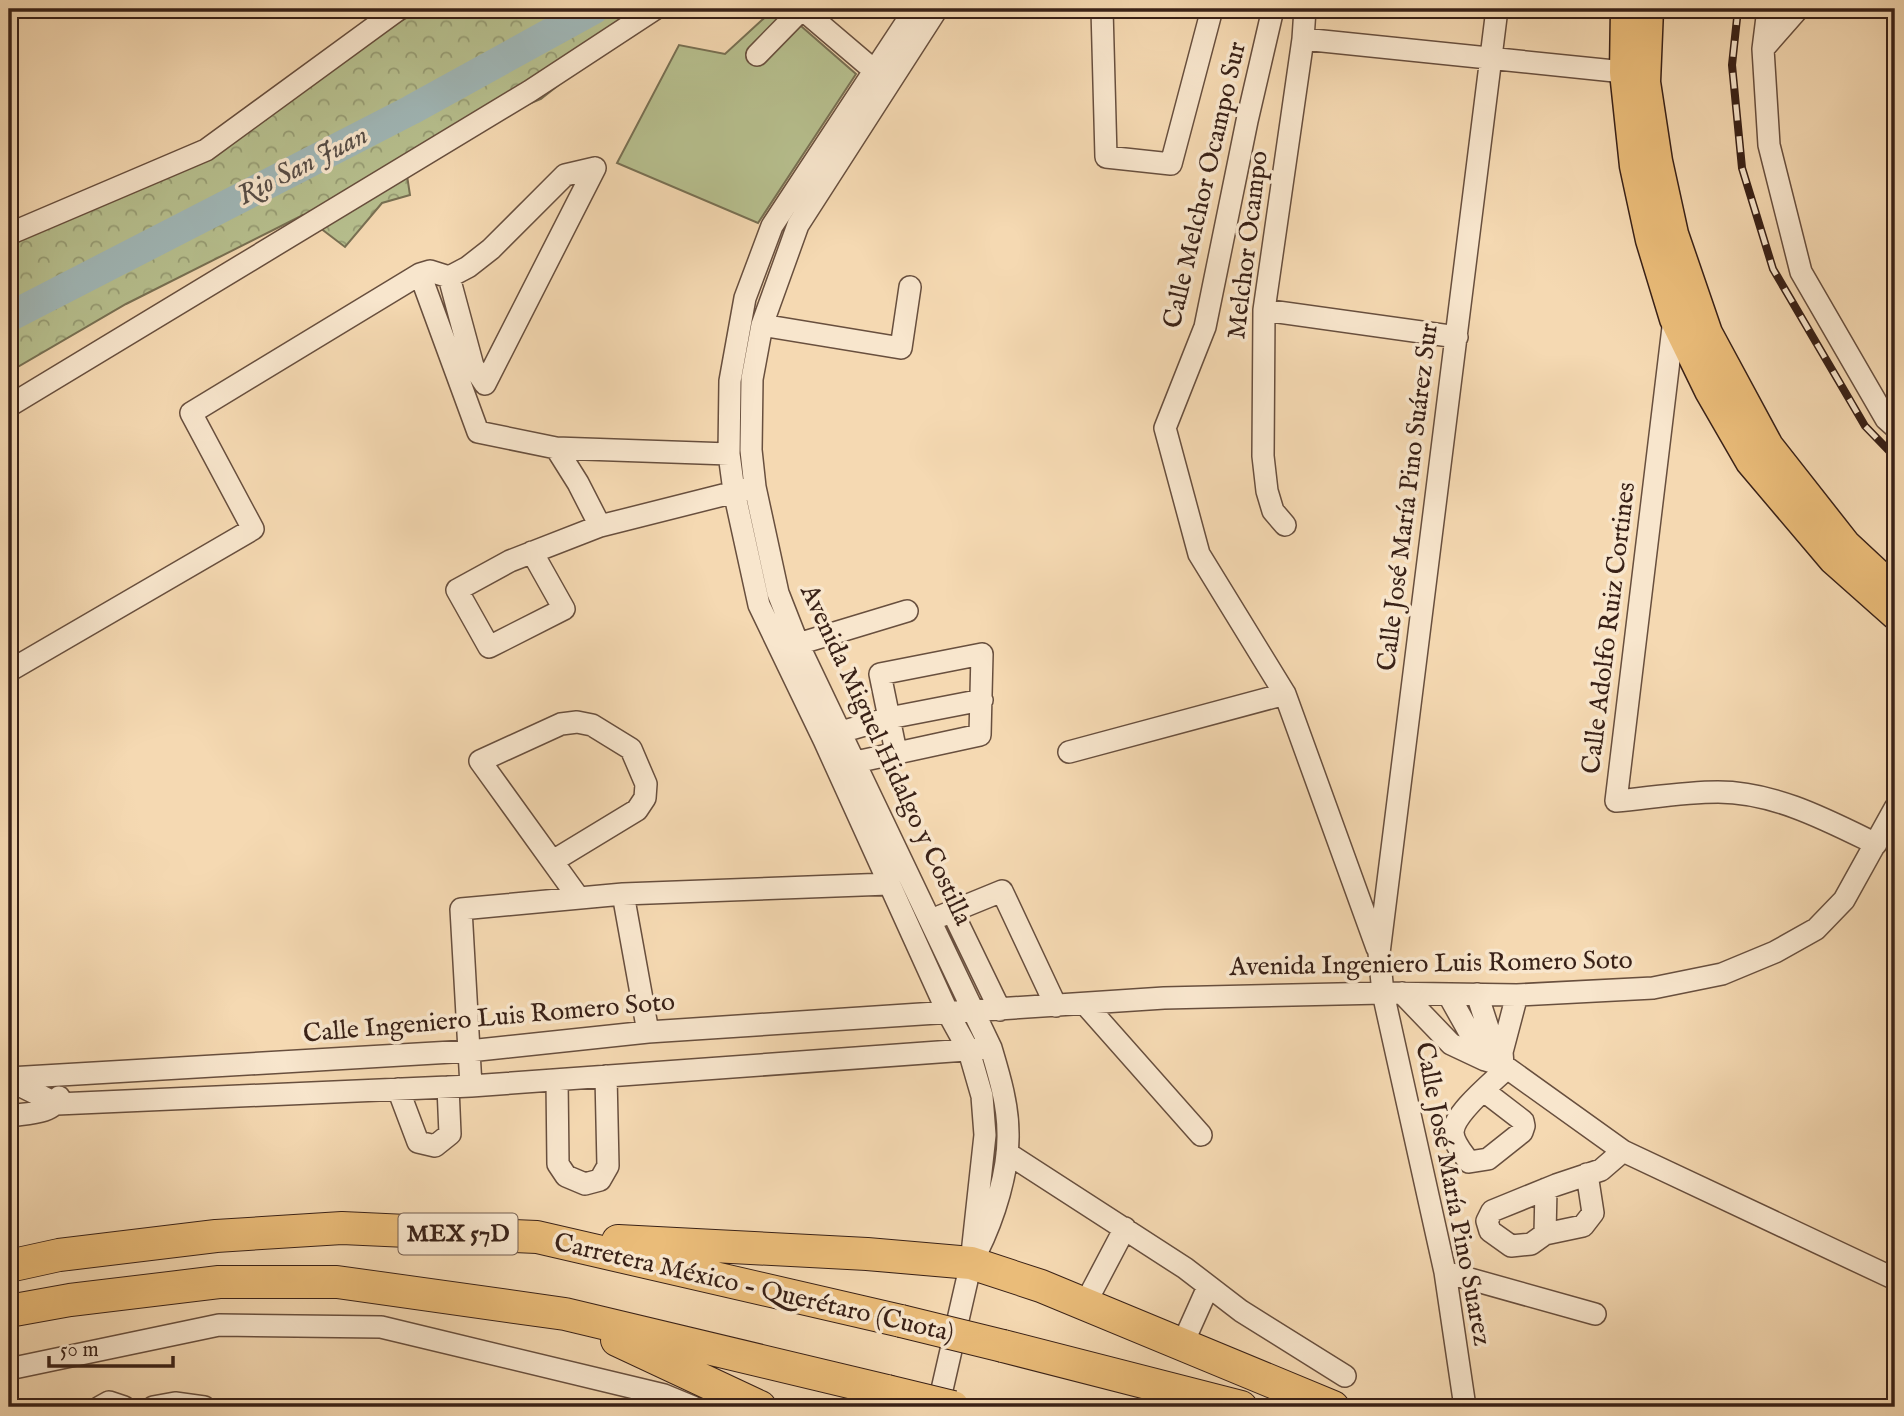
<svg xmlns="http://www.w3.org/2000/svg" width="1904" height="1416" font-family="'IM FELL English',serif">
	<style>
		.forest { fill: url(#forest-crowns); stroke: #787053; stroke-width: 2 }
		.pitch { fill: #b7c08f; stroke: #787053; stroke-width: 2 }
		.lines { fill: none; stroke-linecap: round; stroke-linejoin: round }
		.river { stroke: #a0b7b7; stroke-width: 30 }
		.minor-casing { stroke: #684f3e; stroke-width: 24 }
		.major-casing { stroke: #392117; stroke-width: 31 }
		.highway-casing { stroke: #392117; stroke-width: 34 }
		.minor { stroke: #f8e6cd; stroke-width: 21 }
		.major { stroke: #eabc79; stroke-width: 28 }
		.highway { stroke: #eabc79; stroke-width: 32 }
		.rail-casing { stroke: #392117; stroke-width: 8 }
		.rail { stroke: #f8e6cd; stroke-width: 5; stroke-dasharray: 16; stroke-linecap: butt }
		.highway-bridge-casing { stroke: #392117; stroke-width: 34; stroke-linecap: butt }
		.highway-bridge { stroke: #eabc79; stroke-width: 32 }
		.labels { text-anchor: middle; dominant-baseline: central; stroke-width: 7; stroke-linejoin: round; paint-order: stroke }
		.shield { fill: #f8e6cd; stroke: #725c4e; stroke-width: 2 }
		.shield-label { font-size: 24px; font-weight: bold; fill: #392117 }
		.street-label { font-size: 26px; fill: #392117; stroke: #f8e6cd }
		.water-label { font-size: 28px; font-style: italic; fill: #584e47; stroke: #f8e6cd }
	</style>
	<defs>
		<pattern id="forest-crowns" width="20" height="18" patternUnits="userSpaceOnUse" patternTransform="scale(1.75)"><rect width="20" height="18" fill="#b7c08f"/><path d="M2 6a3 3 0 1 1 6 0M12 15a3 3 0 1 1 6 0" fill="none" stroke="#969c74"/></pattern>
	</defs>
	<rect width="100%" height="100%" fill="#f5d9b2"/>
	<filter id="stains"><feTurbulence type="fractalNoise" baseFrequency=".00286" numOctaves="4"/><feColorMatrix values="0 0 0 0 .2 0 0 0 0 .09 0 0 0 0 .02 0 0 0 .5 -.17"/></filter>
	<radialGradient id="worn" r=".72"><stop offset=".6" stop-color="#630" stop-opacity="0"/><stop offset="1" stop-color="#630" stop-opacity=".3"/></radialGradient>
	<!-- forest -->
	<path class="forest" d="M422,9H655L541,99L404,156L410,195L382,203L345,247L303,215L126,304L9,372V237L232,139L384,31Z"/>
	<!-- pitch -->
	<path class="pitch" d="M774,9H785L801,26L856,74L758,223L617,163L679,45L725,54Z"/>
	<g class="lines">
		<!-- river -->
		<path class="river" d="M9,317L411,110L594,9"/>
		<defs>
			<path id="minor" d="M802,9L883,78
				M915,9L772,226L745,298L730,381L729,454L734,491L759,605L824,740L948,1013L969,1051L982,1096L985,1135L971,1263L938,1407
				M937,9L798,225L762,325L752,379L751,450L755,487L778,593L798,644L991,1048C999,1075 1008,1104 1008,1133C1009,1171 994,1218 977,1252
				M1102,9L1106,157L1171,164L1212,9
				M1273,9L1247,121L1205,327L1165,428L1199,554L1285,694L1377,948
				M1768,9L1763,49L1769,145L1801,272L1886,419L1895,427
				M1303,39L1624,72
				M1763,49L1798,9
				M757,55L802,9
				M9,234L206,150L399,9
				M420,274L478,432L556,448L729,454
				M449,277L473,366L485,384L595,168
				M1264,310L1457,337
				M1674,319L1616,801C1649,798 1684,792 1718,792C1774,792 1827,820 1876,844
				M762,325L901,348L910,287
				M9,406L530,91L655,9
				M556,448L578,483L600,526
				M1285,525L1273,511L1267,491L1263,456L1264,310L1303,39L1305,9
				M532,552L564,609L489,647L457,590L510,561L600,526L747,489
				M798,644L907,611
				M9,671L253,529L191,413L420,274L430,271L449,277L468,267L491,249L565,175L595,168
				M841,732L889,718L982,700
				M1069,752L1285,694
				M842,765L980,735L982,654L880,674L896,752
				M553,861L637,810L645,798L646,784L631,749L592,725L577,722L561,724L480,761L578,897
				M623,894L648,1032
				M952,911L1000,1010
				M931,920L1002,891L1056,1006
				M1402,993L1451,1044L1485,1060L1503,1065L1623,1151L1895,1279
				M1448,994L1485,1060
				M1477,994L1489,1031L1502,1052
				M1085,1004L1201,1135
				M1503,1065L1502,1052L1517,995
				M9,1078L469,1051L648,1032L1164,998L1383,993L1517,995L1653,988L1722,974L1775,952L1816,929L1844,900L1895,808
				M9,1080L57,1104L471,1086L980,1049
				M557,1080L558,1164L566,1176L585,1184L600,1180L608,1166L606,1076
				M471,1086L461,909L623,894L888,884
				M398,1089L418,1142L435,1146L450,1134L448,1087
				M1484,1091L1523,1121L1524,1126L1522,1132L1488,1159L1469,1162C1463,1153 1453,1143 1453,1132C1454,1113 1493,1082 1507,1068
				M9,1116C25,1113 53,1115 59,1097
				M1007,1153L1185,1268L1241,1311L1345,1376
				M1546,1189L1545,1234L1531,1244L1511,1246L1490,1231L1487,1221L1492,1211L1556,1185L1601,1170L1623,1151
				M1545,1234L1583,1226L1593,1213L1587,1174
				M1445,1272L1595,1314
				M1085,1304L1125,1228
				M1182,1345L1208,1287
				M9,1369L219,1325L381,1327L664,1395L693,1407
				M100,1407L109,1402L124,1407
				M153,1407L175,1403L204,1407
				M1465,1407L1445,1272L1383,993L1379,953L1497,9"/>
			<path id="major" d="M1625,9L1624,72L1634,166L1650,240L1674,319L1709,391L1750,462L1833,560L1895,615
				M1649,9L1646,82L1658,161L1674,234L1708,333L1769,446L1846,544L1890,585"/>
			<path id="highway" d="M618,1241L867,1254L971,1263L1041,1286L1333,1407
				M9,1266L59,1255L216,1236L342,1228L537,1237L901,1321
				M9,1311L70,1300L219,1282H337L565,1314L887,1391
				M617,1340L760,1407
				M1003,1346L1241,1407"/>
		</defs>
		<!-- minor casing -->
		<use href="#minor" class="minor-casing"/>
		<!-- major casing -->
		<use href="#major" class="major-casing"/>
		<!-- highway casing -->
		<use href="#highway" class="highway-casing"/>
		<!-- minor -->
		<use href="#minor" class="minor"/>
		<!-- major -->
		<use href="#major" class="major"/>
		<!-- highway -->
		<use href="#highway" class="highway"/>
		<defs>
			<path id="rail" d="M1738,9L1732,65L1742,168L1773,269L1865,426L1895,457"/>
		</defs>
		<!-- rail casing -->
		<use href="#rail" class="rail-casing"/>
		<!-- rail -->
		<use href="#rail" class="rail"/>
		<defs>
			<path id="highway-bridge" d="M901,1321L1003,1346
				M887,1391L953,1407"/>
		</defs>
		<!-- highway-bridge casing -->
		<use href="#highway-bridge" class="highway-bridge-casing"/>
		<!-- highway-bridge -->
		<use href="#highway-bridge" class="highway-bridge"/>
	</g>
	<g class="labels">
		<!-- shield labels -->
		<rect class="shield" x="398.5" y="1213.5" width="119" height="41" rx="5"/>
		<g class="shield-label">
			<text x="458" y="1234">MEX 57D</text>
		</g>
		<!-- street labels -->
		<g class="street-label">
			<text transform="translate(1205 185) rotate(-77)">Calle Melchor Ocampo Sur</text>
			<text transform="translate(1248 245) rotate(-83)">Melchor Ocampo</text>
			<text transform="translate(1408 497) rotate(-83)">Calle José María Pino Suárez Sur</text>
			<text transform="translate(1609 628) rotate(-83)">Calle Adolfo Ruiz Cortines</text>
			<text transform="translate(886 755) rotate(65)">Avenida Miguel Hidalgo y Costilla</text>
			<text transform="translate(1431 964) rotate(-1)">Avenida Ingeniero Luis Romero Soto</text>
			<text transform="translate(489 1018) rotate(-5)">Calle Ingeniero Luis Romero Soto</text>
			<text transform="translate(1453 1194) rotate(79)">Calle José María Pino Suarez</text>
			<text transform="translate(754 1288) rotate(13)">Carretera México - Querétaro (Cuota)</text>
		</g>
		<!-- water labels -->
		<g class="water-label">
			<text transform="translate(303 166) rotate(-27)">Rio San Juan</text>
		</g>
	</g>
	<!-- margin -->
	<rect width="1904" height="1416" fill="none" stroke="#f5d9b2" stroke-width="35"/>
	<rect x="10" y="10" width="1883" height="1395" fill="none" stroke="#392117" stroke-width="3.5"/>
	<rect x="18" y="18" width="1869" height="1381" fill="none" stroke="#392117" stroke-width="2"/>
	<!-- scale -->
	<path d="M49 1356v10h124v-10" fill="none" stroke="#392117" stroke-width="3.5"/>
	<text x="60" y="1356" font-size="21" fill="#392117" stroke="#f8e6cd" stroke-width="5" paint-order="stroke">50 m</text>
	<rect width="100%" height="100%" filter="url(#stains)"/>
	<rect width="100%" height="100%" fill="url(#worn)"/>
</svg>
